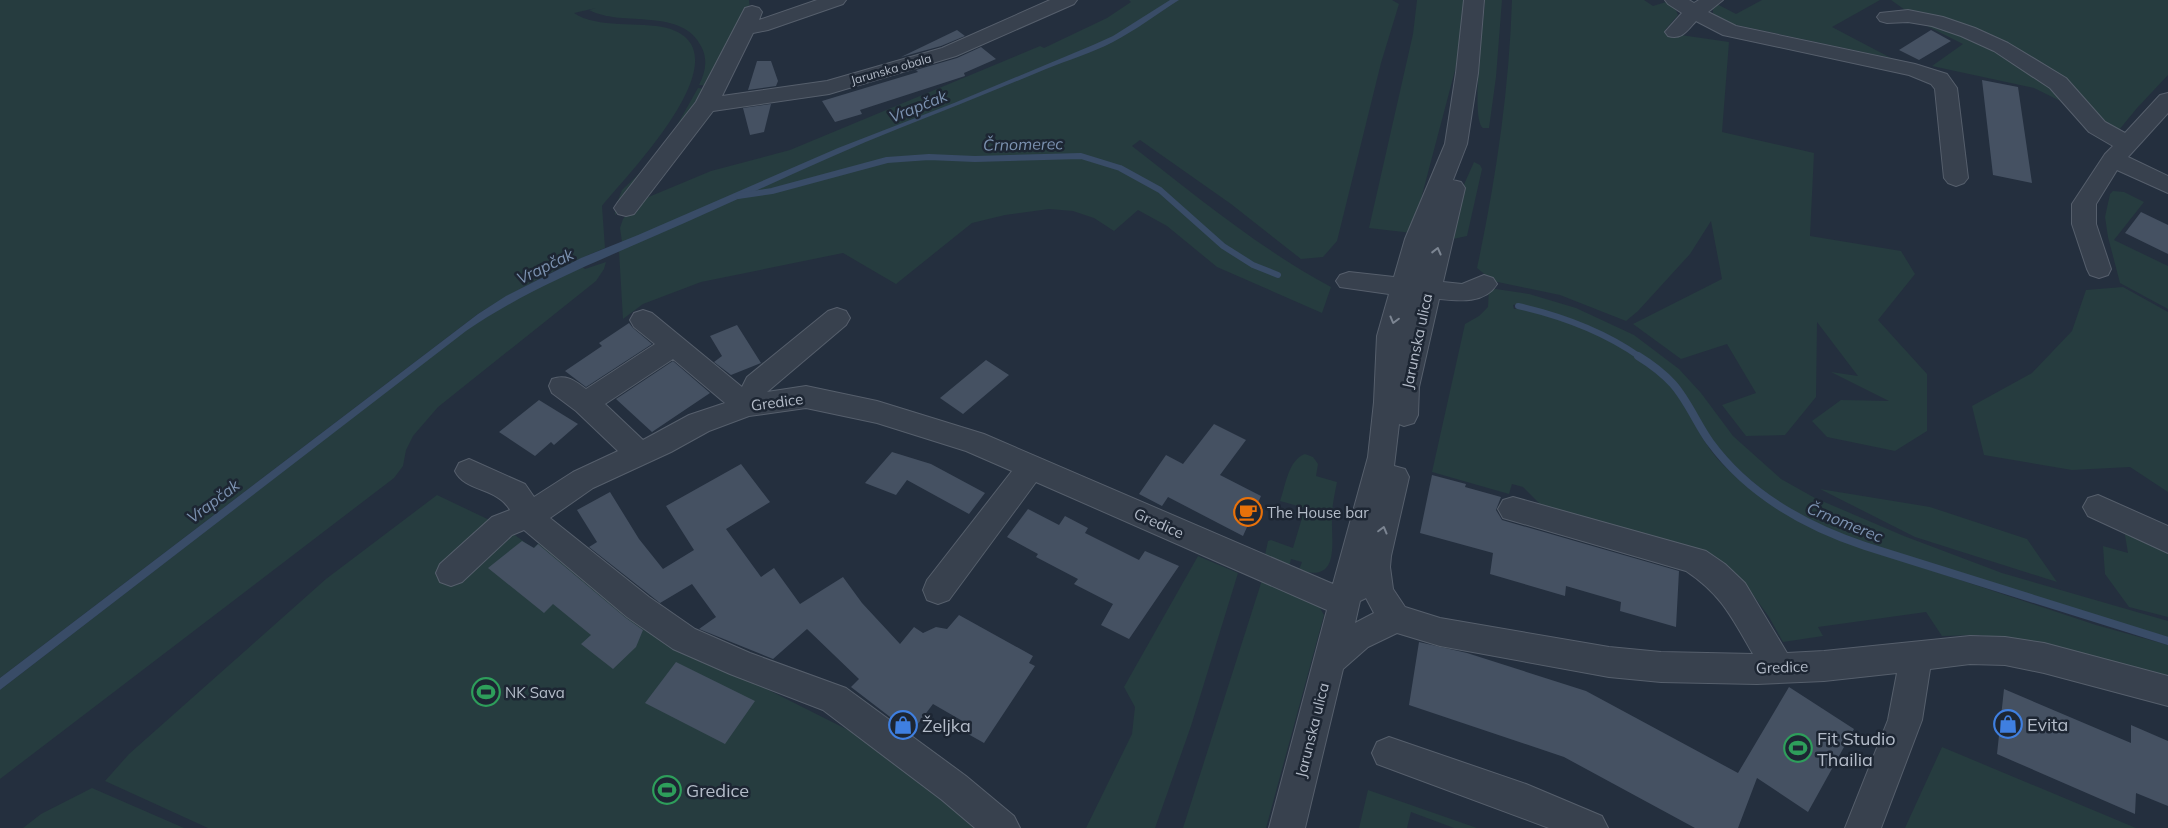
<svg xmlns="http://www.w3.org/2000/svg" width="2168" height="828" font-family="Mulish,sans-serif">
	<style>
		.green { fill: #263c3f }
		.water { fill: #394c67 }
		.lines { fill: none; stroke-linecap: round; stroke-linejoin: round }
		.stream-far1 { stroke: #394c67; stroke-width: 6 }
		.stream { stroke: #394c67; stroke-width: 8 }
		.building { fill: #455162 }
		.minor-casing { stroke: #565f6c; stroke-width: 2 }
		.minor { fill: #38414e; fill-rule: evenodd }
		.oneway { stroke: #7c8592 }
		.labels { text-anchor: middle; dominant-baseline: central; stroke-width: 5; stroke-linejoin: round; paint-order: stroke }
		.far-street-label { font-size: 12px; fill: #b4bcc9; stroke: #1d2633 }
		.street-label { font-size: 15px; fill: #b4bcc9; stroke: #1d2633 }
		.poi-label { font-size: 15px; fill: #b4bcc9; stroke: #1d2633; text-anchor: start }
		.water-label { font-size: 16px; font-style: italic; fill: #7c92b1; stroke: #1d2633 }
		.near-poi-label { font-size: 18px; fill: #b4bcc9; stroke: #1d2633; text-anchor: start }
	</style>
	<rect width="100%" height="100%" fill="#242f3e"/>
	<!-- green -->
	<path class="green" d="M0,0H749L750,10L712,86L699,85C705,73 708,61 702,48C683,6 623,28 589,10L596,8L574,13C597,29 640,21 667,28C750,51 625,177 602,206L605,248C561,266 518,289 478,314L0,678Z
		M1129,0H1392L1399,4L1381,63L1337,241L1323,257L1301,259L1231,204L1140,140L1132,146C1195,195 1260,249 1331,287L1322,313L1217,267L1167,226L1138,210L1114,231L1094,218L1073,211L1049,209L1005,215L972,223L896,284L843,253L701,282L643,304L623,319L619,251L622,242L620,228L623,219L639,201L711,171L790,150L1040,46L1044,48L1107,18L1131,2Z
		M1417,0H1466L1458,59L1412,233L1369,228L1413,34Z
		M1485,0H1502L1496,77L1489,128H1483C1470,119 1484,21 1485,0Z
		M1512,0H1644L1653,6L1666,2L1674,6L1678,15L1665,30L1674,34L1729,42L1722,132L1814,153L1810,236L1901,251L1915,274L1878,320L1927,374V431L1895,451L1827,437L1812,421L1841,400L1889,401L1831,372L1858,376L1817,322L1816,397L1785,435L1746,436L1722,405L1756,393L1727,344L1681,359L1633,324L1722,279L1711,221L1690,254L1638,311L1626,321L1560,295L1493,281L1477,268C1496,179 1509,91 1512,0Z
		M1762,0H1880L1832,27L1891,58L1722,22L1713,13V8L1717,4L1736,14Z
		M1891,0H2168V75L2137,108L2119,130L2034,88L1932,66L1963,44L1929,27Z
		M698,88L710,89L622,209L615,215V208L622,190L645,168L667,143Z
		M1474,162L1480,165L1482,169L1467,236L1453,239L1458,198Z
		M2113,191L2124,192L2144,202L2114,240L2168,266V309L2120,283L2108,237L2105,217L2110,194Z
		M606,262L604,269L596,281L438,407L413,436L406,450L403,466L394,478L0,779V690L466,330L517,298L582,267L585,269Z
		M2123,287L2168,312V492L2130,467L2072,470L1984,455L1972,406L2032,373L2072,331L2086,290Z
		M1489,288L1529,294L1576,308L1634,335L1679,369L1701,393L1733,436L1781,479L1815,498L1904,536L2002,573L2168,621V637C2087,614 2007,589 1926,563C1885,550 1837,540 1799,516C1764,493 1728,465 1705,430C1695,415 1688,396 1675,383C1633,340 1575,317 1519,304L1513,305L1514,309C1521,308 1529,311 1536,313C1578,322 1643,353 1671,386C1689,408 1698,435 1716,457C1744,489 1793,519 1831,537L2096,625L2168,645V680L2037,645L1981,635L1942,636L1926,612L1818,627L1823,636L1783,642L1769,617L1743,581L1715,559L1683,544L1543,507L1523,487L1512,484L1509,494L1432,472L1465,324L1479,316L1488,307Z
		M1305,454L1313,457L1318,464L1316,476L1337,482C1335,493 1332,505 1332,517C1331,542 1341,584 1299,570L1302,562L1291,559L1289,567L1265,555L1268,541L1271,540L1293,548L1305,508L1280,501C1286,485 1288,460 1305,454Z
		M1820,489L1930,507L2027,539L2057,582L1915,537Z
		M437,495L502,526L533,548L540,542L683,647L864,738L977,828H208L105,781L129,754L326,579Z
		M2123,523L2168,544V617L2129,607L2105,574L2103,546L2128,553Z
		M1198,556L1238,573L1191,726L1155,828H1086L1132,734L1135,707L1124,687Z
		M1262,580L1317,603L1324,615L1266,828H1183Z
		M1942,747L2136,828H1905Z
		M92,788L184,828H23L41,814Z
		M1368,790L1477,828H1454L1411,812L1407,828H1359Z"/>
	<!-- water -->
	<path class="water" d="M1170,0H1179C1157,14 1136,30 1113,42C1092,53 1068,60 1046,69C998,89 949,109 900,128C817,161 738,200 657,235C591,264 526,290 466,331L0,690V678L478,314L506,296L581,258L638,235L838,148L954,103L1093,45L1113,36Z"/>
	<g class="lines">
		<!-- stream-far1 -->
		<path class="stream-far1" d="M738,196L772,191L887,160L929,157L975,159L1081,156L1120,168L1160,190L1223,246L1253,265L1278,275
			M1518,306C1562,316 1603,331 1640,357"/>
		<!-- stream -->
		<path class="stream" d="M1638,356C1651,364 1663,373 1673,384C1688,401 1697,424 1710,442C1748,494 1805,526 1865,546L2168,641"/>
	</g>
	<!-- building -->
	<path class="building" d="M957,30L965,36L941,46L901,57Z
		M1931,30L1951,41L1919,60L1899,50Z
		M981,47L996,59L964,73L965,76L860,110L862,114L835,122L822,101L918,72L916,70L957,58Z
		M757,61H771L778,81L776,86L748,90Z
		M1982,80L2018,87L2032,183L1993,175Z
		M771,104L764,132L750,135L743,108Z
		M2141,212L2168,225V254L2125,233Z
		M629,323L633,328L652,344L586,387L565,371L602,346L599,343Z
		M737,325L761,363L731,375L714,362L722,356L710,336Z
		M986,360L1009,375L963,414L940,398Z
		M673,361L710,393L652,432L616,399Z
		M539,400L578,424L554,445L551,442L535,456L499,432Z
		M1214,424L1246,440L1220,475L1261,496L1243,536L1168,497L1162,506L1139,494L1166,455L1183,464Z
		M892,452L931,464L985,493L969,514L907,480L896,495L865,483Z
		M741,464L770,502L726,529L761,577L774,568L800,604L843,577L862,603L900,644L914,627L923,633L936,627L947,629L959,615L1033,656L1029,663L1035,666L984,743L961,730L966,723L933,704L911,733L851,687L859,679L807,629L773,659L699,629L716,617L692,584L660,603L589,547L597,542L577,510L610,492L639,539L663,569L694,550L666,506Z
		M1432,475L1466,484L1465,487L1501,497L1496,510L1502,520L1679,571L1676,627L1620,611L1621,602L1566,586L1565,596L1490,574L1493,553L1420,533Z
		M1028,509L1059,525L1065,516L1088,528L1085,533L1139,560L1145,551L1179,566L1129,639L1101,625L1113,604L1074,584L1078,579L1036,557L1038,554L1007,537Z
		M522,541L534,548L538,544L626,618L643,630L636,647L613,669L581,644L591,635L553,604L544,613L488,568Z
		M1419,642L1467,653L1586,691L1738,773L1789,687L1854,729L1808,812L1757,778L1738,828H1695L1564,757L1409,705Z
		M676,662L755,701L725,744L645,703Z
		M2004,689L2131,743V725L2168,741V806L2136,793L2135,814L1997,754Z"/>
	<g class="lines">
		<defs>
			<path id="minor" d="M817,0H846L843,4L768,30L753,33L722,96L827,81L942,48L1050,0H1077L1074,4L956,56L829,94L713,111L634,214L626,216L618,214L614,208L618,202L696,102L745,8L752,6L759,8L762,12L759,20Z
				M1464,0H1484L1478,73L1467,144L1453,180L1461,182L1465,188L1443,282L1462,284L1484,275L1493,278L1497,284C1485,304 1459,301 1439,299L1419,387L1418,415L1414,423L1404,426L1399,424L1394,466L1405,469L1409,477L1391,556L1390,567L1393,589L1405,607L1440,618L1609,647L1661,652L1753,654C1732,618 1722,595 1686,571L1503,518L1498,509L1503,500L1513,497L1706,551L1725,564L1745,583L1787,653L1824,651L1970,636L2005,637L2044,643L2168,676V706L2044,673L2005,665L1970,664L1930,669L1922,720L1881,828H1845L1888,720L1897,673L1824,681L1757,684L1661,682L1609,677L1440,646L1397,633L1368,647L1343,669L1305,828H1269L1327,610L1036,482L949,600L938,604L927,600L923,590L927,580L1012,471L966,451L877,423L806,408L749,416L709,431L671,452L593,488L550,518L649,597L695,629L750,653L846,688L966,776L1014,816L1020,828H975L942,800L823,710L730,674L673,649L627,617L524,530L512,535L462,582L451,586L440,582L436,573L440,564L492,517L510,510C497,487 465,492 455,471L459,463L469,459L525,484L534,497L573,472L618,451L576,411L552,393L549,386L552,379C567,374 575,381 586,389L655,344L634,327L630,320L634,313L643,310L652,313L742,387L747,377L828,311L837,308L846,311L850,318L846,325L767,392L806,386L877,401L984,434L1333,584L1368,457L1374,402L1377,336L1389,294L1340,287L1336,281L1340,275L1349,272L1394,277L1405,239L1445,144L1456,73ZM673,359L725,403L689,415L643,440L605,404ZM1366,598L1374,613L1355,623L1360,601Z
				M1665,0H1689L1694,3L1699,0H1723L1708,12L1736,26L1915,64L1947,74L1957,88L1968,178L1964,183L1956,186L1948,183L1944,178L1935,89L1931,84L1909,75L1723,35L1696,21C1687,31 1682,40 1668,36L1665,32L1682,13L1668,4Z
				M1908,10L1943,17L1975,28L2008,43L2066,78L2105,122L2125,133L2160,95L2168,93V113L2128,157L2168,176V193L2117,170L2096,204V224L2111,269L2108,275L2099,278L2090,275L2087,269L2072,224V204L2105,154L2113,146L2089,132L2050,88L1994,51L1961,36L1932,26L1908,22L1887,23L1880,21L1877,17L1880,13Z
				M2098,495L2168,526V553L2088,516L2083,507L2088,498Z
				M1389,737L1526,784L1602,816L1608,828H1549L1377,764L1372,753L1377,742Z"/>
		</defs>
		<!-- minor casing -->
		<use href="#minor" class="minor-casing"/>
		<!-- minor -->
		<use href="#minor" class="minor"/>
	</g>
	<!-- one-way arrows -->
	<defs><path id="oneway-chevron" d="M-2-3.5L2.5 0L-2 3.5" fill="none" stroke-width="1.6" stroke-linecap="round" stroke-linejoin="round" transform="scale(1.25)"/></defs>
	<g class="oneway">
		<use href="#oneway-chevron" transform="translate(1437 251) rotate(-76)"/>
		<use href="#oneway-chevron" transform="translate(1394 320) rotate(105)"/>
		<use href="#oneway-chevron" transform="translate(1383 530) rotate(-75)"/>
	</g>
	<!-- icons -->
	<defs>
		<symbol id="cafe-ring" viewBox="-11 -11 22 22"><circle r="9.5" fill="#1d2633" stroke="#e8710a" stroke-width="1.5"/><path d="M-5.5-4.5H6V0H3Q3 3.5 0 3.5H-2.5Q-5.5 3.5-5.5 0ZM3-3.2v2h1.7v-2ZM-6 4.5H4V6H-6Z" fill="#e8710a"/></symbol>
		<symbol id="stadium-ring" viewBox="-11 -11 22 22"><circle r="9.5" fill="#1d2633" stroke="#2e9e5b" stroke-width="1.5"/><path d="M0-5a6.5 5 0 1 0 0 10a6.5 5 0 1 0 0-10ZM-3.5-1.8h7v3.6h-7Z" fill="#2e9e5b"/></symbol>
		<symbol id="shop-ring" viewBox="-11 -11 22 22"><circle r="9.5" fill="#1d2633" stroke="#3f7fe0" stroke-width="1.5"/><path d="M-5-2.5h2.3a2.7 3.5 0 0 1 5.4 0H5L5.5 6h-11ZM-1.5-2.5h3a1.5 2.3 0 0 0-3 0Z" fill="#3f7fe0"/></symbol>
	</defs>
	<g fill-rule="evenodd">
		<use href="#cafe-ring" x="1232" y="496" width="32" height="32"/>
		<use href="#stadium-ring" x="470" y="676" width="32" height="32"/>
		<use href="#shop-ring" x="1992" y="708" width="32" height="32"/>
		<use href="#shop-ring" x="887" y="709" width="32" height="32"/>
		<use href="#stadium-ring" x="1782" y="732" width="32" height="32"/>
		<use href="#stadium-ring" x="651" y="774" width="32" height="32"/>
	</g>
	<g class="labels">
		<!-- far-street labels -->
		<g class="far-street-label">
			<text transform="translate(891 69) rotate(-16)">Jarunska obala</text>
		</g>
		<!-- street labels -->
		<g class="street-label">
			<text transform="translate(1417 341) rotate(-78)">Jarunska ulica</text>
			<text transform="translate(777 402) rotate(-8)">Gredice</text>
			<text transform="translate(1159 523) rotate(24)">Gredice</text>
			<text transform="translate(1782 667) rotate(-2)">Gredice</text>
			<text transform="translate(1312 730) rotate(-76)">Jarunska ulica</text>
		</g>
		<!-- poi labels -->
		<g class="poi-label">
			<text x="1267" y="512">The House bar</text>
			<text x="505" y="692">NK Sava</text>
		</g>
		<!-- water labels -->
		<g class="water-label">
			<text transform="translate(918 106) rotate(-22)">Vrapčak</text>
			<text transform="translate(1023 144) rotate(-1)">Črnomerec</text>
			<text transform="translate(545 266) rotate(-26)">Vrapčak</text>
			<text transform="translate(213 501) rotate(-37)">Vrapčak</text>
			<text transform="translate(1845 522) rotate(22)">Črnomerec</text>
		</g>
		<!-- near-poi labels -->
		<g class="near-poi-label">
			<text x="2027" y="724">Evita</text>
			<text x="922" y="725">Željka</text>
			<text x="1817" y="738">Fit Studio<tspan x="1817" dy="21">Thailia</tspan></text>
			<text x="686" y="790">Gredice</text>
		</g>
	</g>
</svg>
